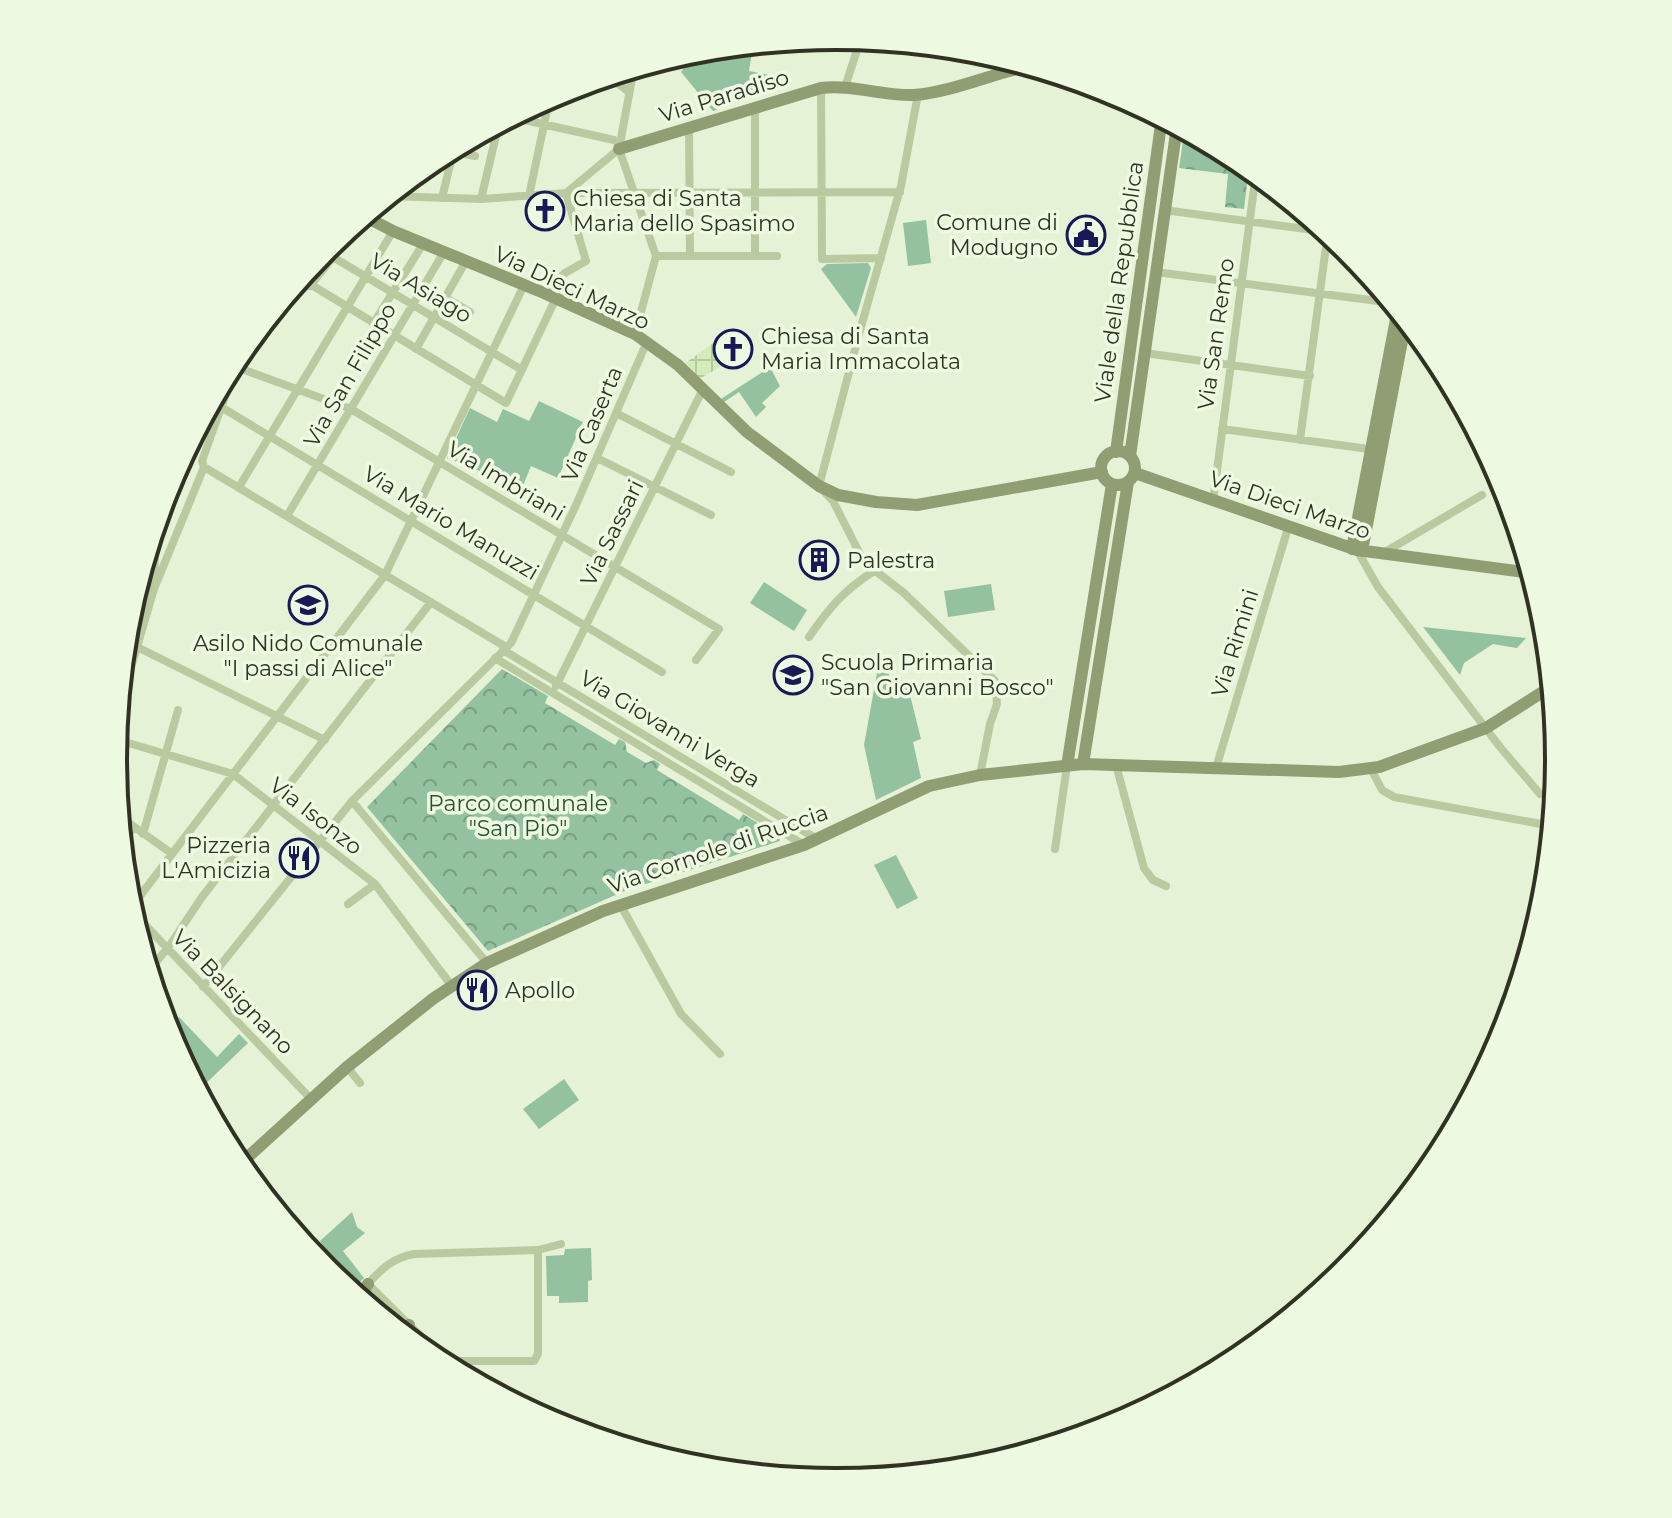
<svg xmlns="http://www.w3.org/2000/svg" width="1672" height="1518" font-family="Montserrat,sans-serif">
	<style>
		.green { fill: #94c19f }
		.forest { fill: url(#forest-crowns) }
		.plaza { fill: url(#plaza-grid) }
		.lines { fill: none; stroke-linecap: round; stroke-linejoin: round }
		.street { stroke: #bacaa0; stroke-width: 8 }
		.secondary { stroke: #919d72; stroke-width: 12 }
		.labels { text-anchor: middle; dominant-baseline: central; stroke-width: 7; stroke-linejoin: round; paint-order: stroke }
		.street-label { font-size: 22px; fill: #303324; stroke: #eef9e1 }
		.poi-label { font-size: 22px; fill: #303324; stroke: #eef9e1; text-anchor: start }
		.park-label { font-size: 22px; fill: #275233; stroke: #eef9e1 }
		.rim { fill: none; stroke: #303324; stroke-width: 4 }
	</style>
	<defs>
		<pattern id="forest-crowns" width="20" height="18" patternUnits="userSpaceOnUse" patternTransform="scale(2)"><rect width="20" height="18" fill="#94c19f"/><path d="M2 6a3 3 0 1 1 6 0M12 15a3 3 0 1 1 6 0" fill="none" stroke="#799d81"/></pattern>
		<pattern id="plaza-grid" width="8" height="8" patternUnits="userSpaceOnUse" patternTransform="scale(2)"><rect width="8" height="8" fill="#d4ebba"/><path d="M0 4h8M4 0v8" fill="none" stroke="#b6caa0"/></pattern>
	</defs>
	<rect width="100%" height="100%" fill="#e5f2d5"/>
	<!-- green -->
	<path class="green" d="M713,48L752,52L749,71L769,75L768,93L738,97V100L713,111L681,72L697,50Z
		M926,220L931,263L908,266L903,223Z
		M868,263L871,268L856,317L821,269L827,264Z
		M770,367L780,386L762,403L766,407L756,417L739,392L724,402L721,399Z
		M539,401L583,422L558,478L531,466L522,488L447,458L470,408L497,422L503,409L529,421Z
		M764,582L807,610L794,631L750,603Z
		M991,584L995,610L948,617L944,591Z
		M1423,627L1526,638L1517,648L1493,644L1464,663L1460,675Z
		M888,670L890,681L908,687L921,739L913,742L921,778L876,800L864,745L877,673Z
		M896,855L918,898L897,909L874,865Z
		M179,1017L217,1057L239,1034L248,1043L198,1091L166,1030Z
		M564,1079L579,1100L539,1129L523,1109Z
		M352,1212L357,1227L365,1233L343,1251L364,1278L351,1291L324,1270L315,1258L325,1249L320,1241Z
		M591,1248L592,1280L588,1281V1302L559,1303V1296H547L546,1256L564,1255L565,1249Z"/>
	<!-- forest -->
	<path class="forest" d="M1183,141L1214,145L1249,167L1244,209L1225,207L1228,174L1179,168Z
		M502,669L548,696L545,703L615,745L619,739L625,742L627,752L646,763L654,760L660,764L657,770L739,820L743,814L779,836L780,841L627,890L488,951L367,807Z"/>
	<!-- plaza -->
	<path class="plaza" d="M716,341L729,362L699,379L684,364Z"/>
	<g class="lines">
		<!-- street -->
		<path class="street" d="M1001,57L1002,72
			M634,68L619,149L656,256L635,334
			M608,76L629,92
			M845,87L861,38
			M821,88L822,259L881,258
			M918,94L901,186L859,334L819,486L833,501L864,562L904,593L995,681L997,704L990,724L980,775
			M755,107V256
			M511,117L614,140L619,144
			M689,126L690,256
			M1176,132L1194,135
			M449,151L475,156
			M566,193L619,149
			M388,196L481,199L566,193L900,192
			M529,196L550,96
			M442,198L454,148
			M481,199L499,123
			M1164,210L1328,232
			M656,256H777
			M1156,272L1393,303
			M300,278L506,403L556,298
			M310,286L333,257L522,370
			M544,293L565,273L586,261L566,193
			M446,298L470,312
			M373,324L423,244
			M416,349L466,261
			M1145,353L1310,376
			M231,365L351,409L719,629L696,660
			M221,407L662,672
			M616,413L731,472
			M1222,429L1376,450
			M1300,440L1328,232
			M597,458L711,515
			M204,467L506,647
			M239,487L393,231
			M1213,501L1256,173
			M287,516L444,252
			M1357,550L1378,587L1500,747L1540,794
			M1385,552L1482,495
			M137,586L154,589
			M154,588L156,522
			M126,630L141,633
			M809,637C829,608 844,590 874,571
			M137,647L325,740
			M503,650L817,839
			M495,658L804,845
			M556,686L703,389
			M118,712L154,589L204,467L202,461L236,366L250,338
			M115,739L233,774L375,884L451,985
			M1116,765L1144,868L1153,880L1166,886
			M1216,768L1288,528
			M1371,769L1382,790L1394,797L1552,826
			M352,801L487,963
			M119,816L171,853
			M143,834L178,710
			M121,841L134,828
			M1055,849L1067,766
			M348,904L375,884
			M620,904L681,1014L720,1054
			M130,909L385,575L524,285
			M130,909L311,1099
			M149,971L170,945L202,897L431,602
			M203,987L352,801L511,643L576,505L646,344
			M347,1067L360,1083
			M538,1250V1354L534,1361H446L368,1284C382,1268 393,1258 414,1254L538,1250L561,1244"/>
		<!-- secondary -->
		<path class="secondary" d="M619,149L821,88C852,84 882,96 914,95C952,92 991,74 1029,66
			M364,216L393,231L544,293L635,334L678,365L747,432L819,486L838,495L876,502L917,505L1102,472
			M1101 468a17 17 0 1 1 34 0a17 17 0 1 1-34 0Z
			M1116,452L1162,117
			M1130,456L1177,126
			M1135,473L1357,550L1532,573
			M1352,549L1398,309
			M1362,551L1406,320
			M1083,764L1128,482
			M1067,766L1112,484
			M239,1165L347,1067L434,998L487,963L603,911L804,845L929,786L980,775L1083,764L1339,772L1379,767L1486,728L1552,686
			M358,1298L368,1284
			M400,1332L409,1325"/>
	</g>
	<!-- icons -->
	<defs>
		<symbol id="church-ring" viewBox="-11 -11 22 22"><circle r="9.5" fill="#eef9e1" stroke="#181956" stroke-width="1.5"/><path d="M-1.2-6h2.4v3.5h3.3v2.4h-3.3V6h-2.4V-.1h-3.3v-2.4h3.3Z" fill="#181956"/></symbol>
		<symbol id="civic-ring" viewBox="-11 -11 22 22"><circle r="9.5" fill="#eef9e1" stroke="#181956" stroke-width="1.5"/><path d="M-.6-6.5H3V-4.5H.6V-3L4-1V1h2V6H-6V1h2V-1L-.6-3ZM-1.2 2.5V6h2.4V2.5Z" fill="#181956"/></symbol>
		<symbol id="building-ring" viewBox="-11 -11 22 22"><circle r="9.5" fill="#eef9e1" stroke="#181956" stroke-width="1.5"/><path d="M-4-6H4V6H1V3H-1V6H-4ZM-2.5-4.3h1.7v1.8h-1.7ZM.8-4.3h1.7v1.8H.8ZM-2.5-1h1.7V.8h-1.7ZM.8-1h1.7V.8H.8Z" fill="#181956"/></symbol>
		<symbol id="school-ring" viewBox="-11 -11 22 22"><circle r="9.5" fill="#eef9e1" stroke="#181956" stroke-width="1.5"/><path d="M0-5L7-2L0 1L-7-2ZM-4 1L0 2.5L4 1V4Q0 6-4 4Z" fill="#181956"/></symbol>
		<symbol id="restaurant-ring" viewBox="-11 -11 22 22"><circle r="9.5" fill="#eef9e1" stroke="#181956" stroke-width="1.5"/><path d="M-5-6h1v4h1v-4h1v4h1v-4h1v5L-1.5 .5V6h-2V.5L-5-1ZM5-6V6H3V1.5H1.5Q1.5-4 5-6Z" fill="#181956"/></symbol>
	</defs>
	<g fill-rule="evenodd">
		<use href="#church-ring" x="523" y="189" width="44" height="44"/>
		<use href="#civic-ring" x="1064" y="213" width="44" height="44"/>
		<use href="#church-ring" x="711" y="327" width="44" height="44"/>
		<use href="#building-ring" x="797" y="538" width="44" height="44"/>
		<use href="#school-ring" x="286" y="583" width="44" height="44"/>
		<use href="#school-ring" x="771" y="653" width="44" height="44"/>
		<use href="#restaurant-ring" x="277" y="836" width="44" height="44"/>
		<use href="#restaurant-ring" x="455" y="968" width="44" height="44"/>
	</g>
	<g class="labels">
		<!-- street labels -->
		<g class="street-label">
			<text transform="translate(724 96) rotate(-17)">Via Paradiso</text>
			<text transform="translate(1119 282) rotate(-82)">Viale della Repubblica</text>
			<text transform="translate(421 288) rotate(31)">Via Asiago</text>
			<text transform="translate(572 288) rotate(25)">Via Dieci Marzo</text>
			<text transform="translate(1216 334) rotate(-82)">Via San Remo</text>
			<text transform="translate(350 375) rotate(-60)">Via San Filippo</text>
			<text transform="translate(592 424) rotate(-67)">Via Caserta</text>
			<text transform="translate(506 481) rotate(31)">Via Imbriani</text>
			<text transform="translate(1290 505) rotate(19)">Via Dieci Marzo</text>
			<text transform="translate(451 523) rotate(31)">Via Mario Manuzzi</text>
			<text transform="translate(612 533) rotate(-64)">Via Sassari</text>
			<text transform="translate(1235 643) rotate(-73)">Via Rimini</text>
			<text transform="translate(670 729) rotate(31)">Via Giovanni Verga</text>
			<text transform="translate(316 816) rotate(38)">Via Isonzo</text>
			<text transform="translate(718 849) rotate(-19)">Via Cornole di Ruccia</text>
			<text transform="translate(233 992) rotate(46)">Via Balsignano</text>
		</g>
		<!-- poi labels -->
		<g class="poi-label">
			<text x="573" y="198">Chiesa di Santa<tspan x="573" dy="25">Maria dello Spasimo</tspan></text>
			<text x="1058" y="222" text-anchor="end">Comune di<tspan x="1058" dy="25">Modugno</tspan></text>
			<text x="761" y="336">Chiesa di Santa<tspan x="761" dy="25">Maria Immacolata</tspan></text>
			<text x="847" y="560">Palestra</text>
			<text x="308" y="643" text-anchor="middle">Asilo Nido Comunale<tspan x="308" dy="25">"I passi di Alice"</tspan></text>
			<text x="821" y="662">Scuola Primaria<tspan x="821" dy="25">"San Giovanni Bosco"</tspan></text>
			<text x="271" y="845" text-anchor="end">Pizzeria<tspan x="271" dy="25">L'Amicizia</tspan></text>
			<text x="505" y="990">Apollo</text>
		</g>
		<!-- park labels -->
		<g class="park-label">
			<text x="518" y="803">Parco comunale<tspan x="518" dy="25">"San Pio"</tspan></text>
		</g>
	</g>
	<!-- crop -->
	<path d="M0 0H1672V1518H0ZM127 759a709 709 0 1 1 1418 0a709 709 0 1 1-1418 0Z" fill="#eef9e1" fill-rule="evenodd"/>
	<path class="rim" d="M127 759a709 709 0 1 1 1418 0a709 709 0 1 1-1418 0Z"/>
</svg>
